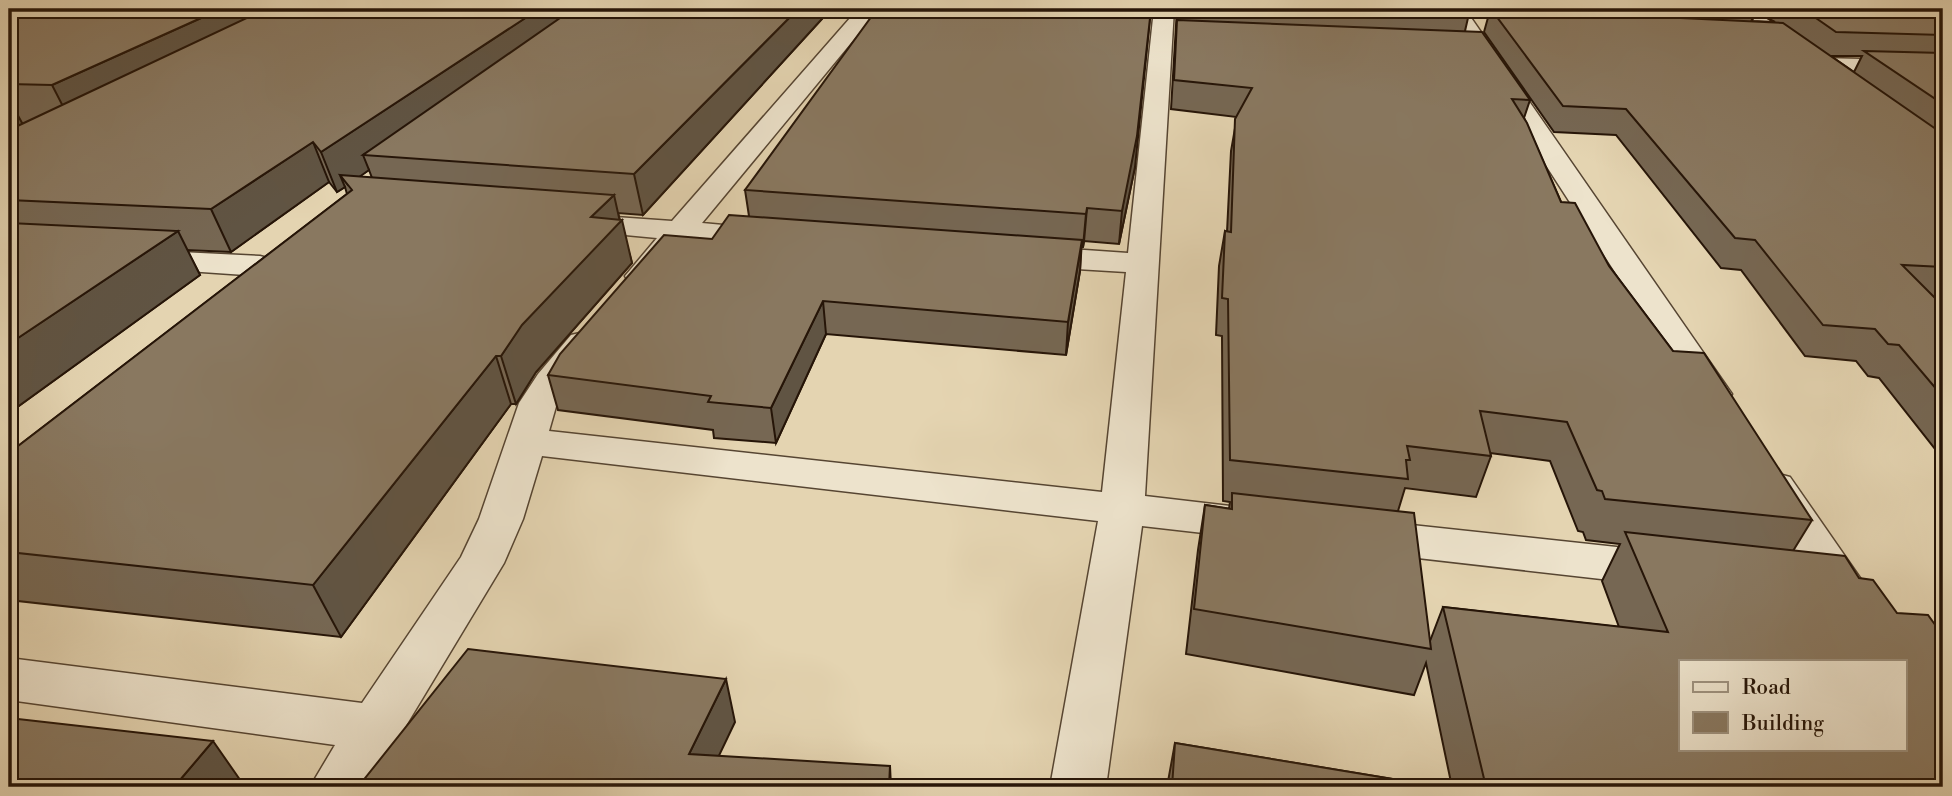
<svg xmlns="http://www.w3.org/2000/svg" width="1952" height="796" font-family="'Libre Bodoni',serif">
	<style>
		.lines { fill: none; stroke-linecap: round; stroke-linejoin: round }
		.minor-casing { stroke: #564532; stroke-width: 3 }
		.minor { fill: #ede3cc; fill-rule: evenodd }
		.wall { fill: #766753; stroke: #261508; stroke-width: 2; fill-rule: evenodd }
		.shaded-wall { fill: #605443; stroke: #261508; stroke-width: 2 }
		.building { fill: #897860; stroke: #261508; stroke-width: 2; fill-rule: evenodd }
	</style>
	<rect width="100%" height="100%" fill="#e4d4b1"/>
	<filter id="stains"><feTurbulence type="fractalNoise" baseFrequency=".00286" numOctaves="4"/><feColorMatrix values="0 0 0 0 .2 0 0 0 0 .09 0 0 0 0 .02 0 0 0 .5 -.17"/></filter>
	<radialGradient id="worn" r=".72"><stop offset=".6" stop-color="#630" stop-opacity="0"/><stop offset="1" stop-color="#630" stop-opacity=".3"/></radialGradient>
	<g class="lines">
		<defs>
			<path id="minor" d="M858,9H879L702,223L779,230L783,237L779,244L768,246L688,240L653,283L641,286L629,283L625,276L657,238L562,229L558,223L562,217L573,214L672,221Z
				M1154,9H1174L1145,496L1256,509L1272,513L1278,524L1272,535L1256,539L1142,526L1106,787H1050L1098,521L542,456L523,519L504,563L369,787H310L335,745L9,700V658L362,703L461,557L479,519L519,403L538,374L571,335L584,332L597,335L602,343L567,387L557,403L549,431L1102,492L1126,272L1027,266L1016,263L1011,256L1016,249L1027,246L1128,253Z
				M1445,9H1465L1732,394L1727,402L1713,405L1699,402Z
				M1730,9H1753L1813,51L1810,56H1794Z
				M1822,58L1943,61V75L1814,70L1811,65L1814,60Z
				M140,250L260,256L271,259L276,266L271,273L260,276L129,267L124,260L129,253Z
				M1775,473L1790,477L1908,647L1915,661L1908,675L1905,676V661H1863L1754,487L1760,477Z
				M1365,520L1663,552L1679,557L1686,569L1679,581L1663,586L1365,552L1349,547L1343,536L1349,525Z"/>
		</defs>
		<!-- minor casing -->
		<use href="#minor" class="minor-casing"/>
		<!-- minor -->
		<use href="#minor" class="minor"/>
	</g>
	<!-- wall -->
	<path class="wall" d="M9,9L569,12L831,9L643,215L618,213L632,263L536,372L516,404H511L341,637L9,600V453L347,194L345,187L337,192L329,182L231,252L187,250L200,275L9,413ZM369,170L372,178L359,177L360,176Z
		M1177,9H1463L1468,18L1465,31L1530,100L1524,118L1561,202L1673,351L1812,520L1793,551L1943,787H1452L1426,663L1414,695L1186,654L1198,550L1205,505L1229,509L1230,502L1223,501L1222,336L1216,335L1219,266L1225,231L1227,232L1231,151L1237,117L1171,109ZM1490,453L1550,461L1578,531L1583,532L1586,540L1620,544L1602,581L1619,627L1443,607L1430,641L1398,511L1405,488L1476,497L1491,456Z
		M1467,9H1943V299L1935,298L1943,306V459L1879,378L1868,376L1856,361L1805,356L1741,270L1721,268L1616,135L1554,132L1484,32L1489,14L1471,13ZM1761,15L1775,22L1752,21L1753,18ZM1831,56H1862L1854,72Z
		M1135,167L1119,244L1084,241L1083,247H1081L1080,271L1066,355L826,334L776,443L714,438L713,430L558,410L548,375L712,239L749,216L745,190Z
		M1175,743L1441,787H1167Z"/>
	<!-- shaded-wall -->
	<path class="shaded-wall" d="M221,9H302L71,122L52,85Z
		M539,9H568L571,24L363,155L369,170L348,185L340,175L345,187L337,192L321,152Z
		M798,9H831L643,215L634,174Z
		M1151,9L1135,167L1119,244L1122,211Z
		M1757,9H1764L1761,15L1753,18L1749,26Z
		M11,103L32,141L9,155V104Z
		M313,142L329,182L231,252L211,209Z
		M614,195L620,222L622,220L632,263L536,372L516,404L501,356L591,217Z
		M1087,208L1084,241L1083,247L1086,214Z
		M178,231L200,275L9,413V344Z
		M1082,240L1080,271L1066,355L1068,322Z
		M823,301L826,334L776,443L771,408Z
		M496,356L511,404L341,637L313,585Z
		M726,679L735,722L704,787L689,754Z
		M213,741L245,787H174Z
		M890,766L891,787H889Z"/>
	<!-- building -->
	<path class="building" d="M9,9H221L52,85L9,84Z
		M266,9H539L321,152L313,142L211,209L9,200V130Z
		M573,9H798L634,174L363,155Z
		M877,9H1151L1137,136L1122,211L1087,208L1086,214L745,190Z
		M1241,9H1463L1468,18Z
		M1491,9L1783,23L1943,134V267L1902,265L1943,306V397L1899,345L1888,344L1875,329L1823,325L1755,240L1735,238L1626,109L1563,106Z
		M1803,9H1943V35L1836,32Z
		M1177,20L1482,32L1530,100L1512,99L1527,123L1561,202L1575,203L1609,266L1673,351L1704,353L1812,520L1605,499L1602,491L1597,490L1567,422L1480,411L1491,456L1407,446L1410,460H1406L1408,479L1230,460L1228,299L1222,298L1225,231L1231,232L1235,119L1252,88L1174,80Z
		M1864,51L1943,53V104Z
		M340,175L614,195L591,217L622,220L522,325L501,356H496L313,585L9,552V453L352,190Z
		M729,215L1082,240L1068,322L823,301L771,408L708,402L711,396L548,375L560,354L664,235L712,239Z
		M9,223L178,231L9,344Z
		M1232,493L1414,513L1431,649L1194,609L1205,505L1232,509Z
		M1625,532L1845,556L1859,578L1873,580L1897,613L1928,615L1941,633L1943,676V787H1593L1586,786L1587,787H1486L1443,607L1668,632ZM1681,661H1905V749H1681Z
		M468,649L726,679L689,754L890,766L889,787H358Z
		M9,718L213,741L174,787H9Z
		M1175,743L1441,787H1172Z"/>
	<!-- margin -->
	<rect width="1952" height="796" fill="none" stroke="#e4d4b1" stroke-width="35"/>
	<rect x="10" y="10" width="1931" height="775" fill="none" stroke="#261508" stroke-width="3.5"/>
	<rect x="18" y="18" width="1917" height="761" fill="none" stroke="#261508" stroke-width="2"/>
	<!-- legend -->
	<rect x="1679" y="660" width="228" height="91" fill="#ede3cc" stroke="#9d917e" stroke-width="2"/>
	<rect x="1693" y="682" width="35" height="10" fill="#ede3cc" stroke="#9d917e" stroke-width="2"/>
	<text x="1742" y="694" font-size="21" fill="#261508">Road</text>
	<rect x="1693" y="712" width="35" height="21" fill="#897860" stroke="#9d917e" stroke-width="2"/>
	<text x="1742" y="730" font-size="21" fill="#261508">Building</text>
	<rect width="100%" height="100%" filter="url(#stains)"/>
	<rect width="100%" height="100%" fill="url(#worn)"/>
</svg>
